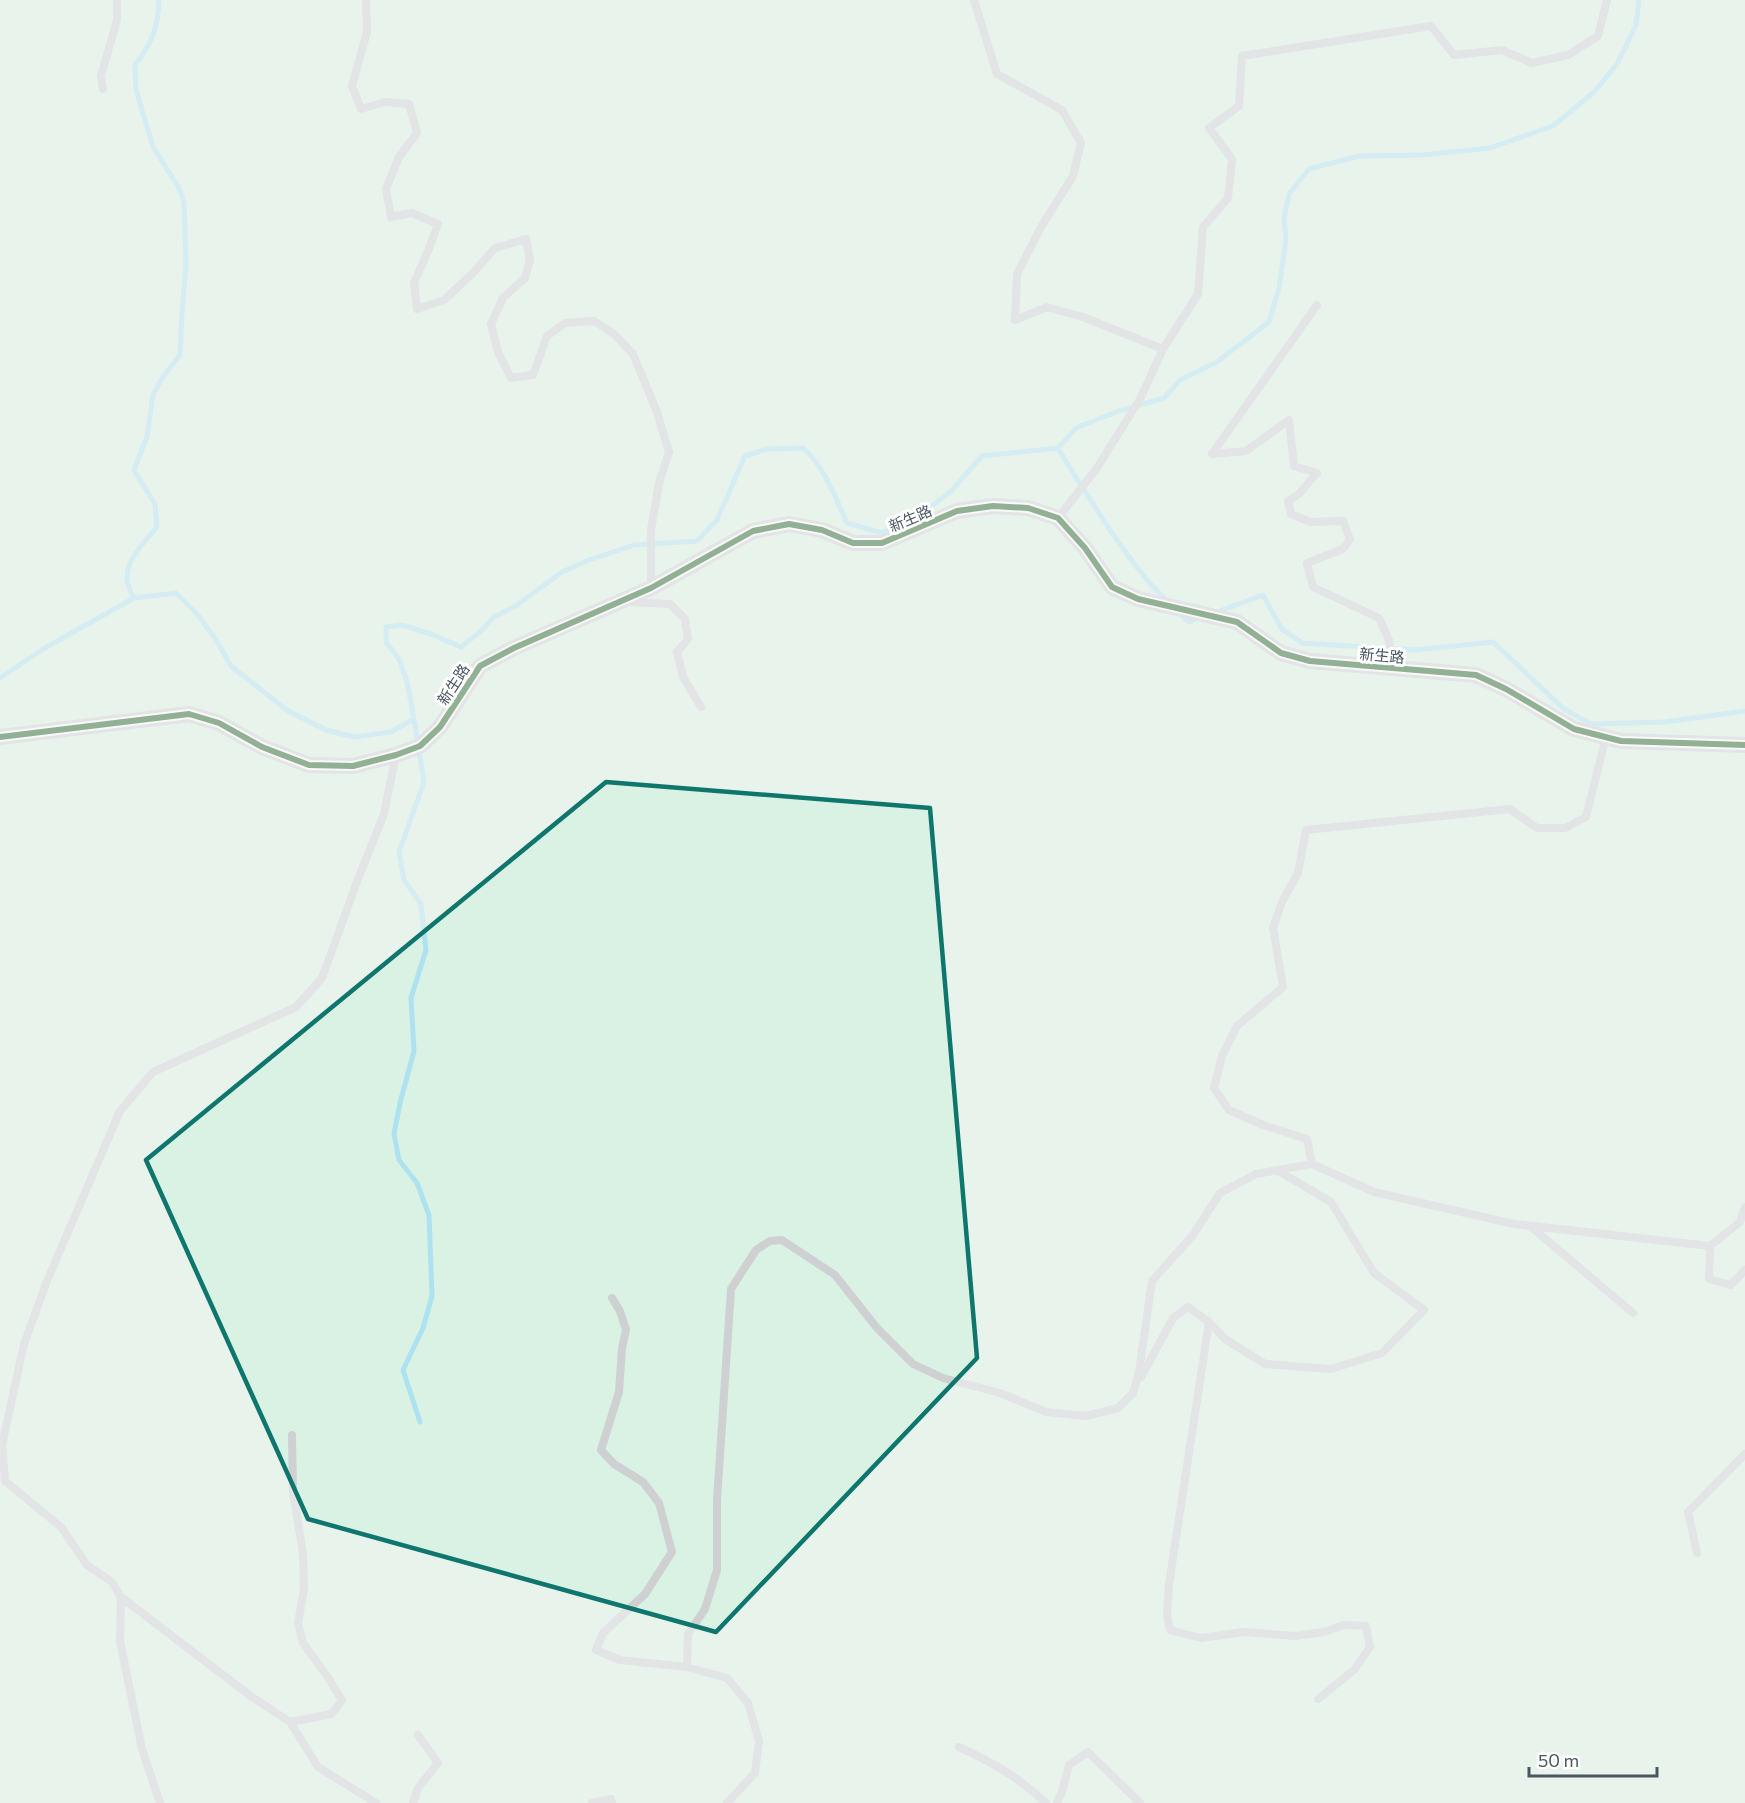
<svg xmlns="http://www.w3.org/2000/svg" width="1745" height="1803" font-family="Commissioner,'Noto Sans TC',sans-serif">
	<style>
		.green { fill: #d9f2e3 }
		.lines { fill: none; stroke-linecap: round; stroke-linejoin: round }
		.stream { stroke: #aee2f0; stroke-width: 5 }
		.service { stroke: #ced0d2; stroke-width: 8 }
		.minor { stroke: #ced0d2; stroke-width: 16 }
		.cycleway-casing { stroke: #fff; stroke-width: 10 }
		.cycleway { stroke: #1b5e20; stroke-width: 6 }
		.marked { fill: none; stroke: #0f766e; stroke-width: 4.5; stroke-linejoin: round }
		.labels { text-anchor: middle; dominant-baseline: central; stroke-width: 6; stroke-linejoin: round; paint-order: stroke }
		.street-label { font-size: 15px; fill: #4a5661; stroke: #fff }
	</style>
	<rect width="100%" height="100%" fill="#f4f4f4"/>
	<!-- green -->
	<path class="green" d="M0,0H1745V1803H0Z"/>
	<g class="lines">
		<!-- stream -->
		<path class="stream" d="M1058,448L1076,428L1116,412L1164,398L1180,380L1217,362L1269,322L1279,288L1286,240L1284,218L1289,194L1309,169L1359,156L1422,155L1490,148L1553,126L1593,93L1617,64L1636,25L1639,0
			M134,598C115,569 139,549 157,527L155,504L134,470L147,437L153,395L163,377L180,355L182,312L186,265L184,203L179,188L153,147L136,90L135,65C152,43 158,28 159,0
			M1217,612L1263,595L1282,629L1302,643L1415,650L1493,642L1564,709L1591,724L1665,722L1745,711
			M1180,614L1189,622L1197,619
			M0,678L43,649L134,598L176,593L199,616L216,640L231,666L288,711L326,730L354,737L391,732L414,719L407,681L399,659L386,642V627L402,625L431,634L461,647L480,632L494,617L517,605L562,572L589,560L634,545L697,541L717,520L745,456L767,449L803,448C825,468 835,497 847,523L882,533L921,515L952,490L982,456L1058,448C1069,467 1081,485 1093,504C1115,538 1138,573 1167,601
			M414,719L424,782L399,852L404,880L421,904L426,950L411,998L414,1051L400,1103L394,1134L399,1160L417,1183L429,1215L432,1296L423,1328L403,1370L420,1422"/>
		<!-- service -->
		<path class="service" d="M366,0L367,32L352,86L361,109L385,102L409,104L417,133L399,157L386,189L391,217L412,213L438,224L428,251L414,283L417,309L444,300L472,274L495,248L526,239L530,260L525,278L503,298L491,324L498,352L511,378L533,375L547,336L565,323L594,321L614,334L633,354L657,412L669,452L659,483L651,530V588
			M974,0L997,74L1062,110L1081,143L1073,176L1041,227L1017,274L1015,320L1047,307L1083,317L1163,349
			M103,89L101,76L117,20V0
			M1317,305L1212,454L1246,451L1289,420L1294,466L1317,473L1299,494L1288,501L1291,514L1310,522L1343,521L1350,539L1343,549L1307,563L1313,587L1379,618L1389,640L1393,668
			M1058,518L1097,468L1140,399L1163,349L1198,294L1203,227L1228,198L1232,159L1209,128L1239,106L1242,56L1431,26L1454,55L1502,50L1532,63L1568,55L1598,36L1607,0
			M630,602L670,604L685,619L688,639L677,652L683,677L701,707
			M1312,1164L1307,1139L1263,1125L1229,1110L1214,1088L1222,1056L1237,1026L1283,987L1273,928L1282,902L1298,873L1306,830L1510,809L1537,828H1565L1586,817L1606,737
			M1277,1170L1331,1202L1374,1273L1424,1310L1382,1353L1331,1369L1265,1364L1225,1339L1209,1322L1169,1584L1167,1615L1170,1630L1201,1638L1244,1632L1295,1636L1324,1632L1344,1625L1366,1626L1370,1647L1354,1670L1318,1699
			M1530,1226L1633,1313
			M1710,1246L1709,1279L1731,1285L1745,1270
			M612,1298L620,1311L626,1330L622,1348L619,1392L601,1450L614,1464L643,1482L659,1503L672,1552L645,1594L603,1633L596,1650L620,1660L687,1667L727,1678L748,1703L759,1741L755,1773L727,1803
			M1141,1377L1173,1318L1188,1307L1209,1322
			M1697,1553L1688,1512L1745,1454
			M121,1597L252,1697L290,1722L318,1767L376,1803
			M687,1667L688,1634L705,1609L717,1570V1500L731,1289L756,1250L770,1241L782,1240L835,1275L877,1328L913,1364L943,1378L1000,1393L1046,1412L1086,1416L1118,1408L1133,1393L1139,1372L1152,1281L1193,1235L1220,1193L1256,1174L1312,1164L1374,1192L1514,1224L1710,1246L1740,1222L1745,1207
			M290,1722L332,1714L342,1700L327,1676L303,1643L298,1623L304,1589L303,1553L293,1492L292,1435
			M959,1747C994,1763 1018,1777 1046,1803
			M160,1803L142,1749L120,1641L121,1597L112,1582L87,1565L61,1527L5,1481L2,1445L24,1344L47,1281L120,1111L153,1072L296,1007L322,978L358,879L384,814L396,755
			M413,1803L418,1788L438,1763L418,1735
			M592,1803L611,1799L612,1803
			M1057,1803L1062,1792L1069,1765L1088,1752L1140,1803"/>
		<!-- minor -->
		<path class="minor" d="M0,737L189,714L219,723L262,747L309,765L353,766L396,755L420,746L440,727L480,666L514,648L651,588L753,531L789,524L822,530L853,543H882L957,511L993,506L1028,508L1058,518L1085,548L1112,587L1138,599L1237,622L1281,653L1310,661L1476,675L1506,689L1574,729L1621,741L1745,745"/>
		<defs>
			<path id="cycleway" d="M0,737L189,714L219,723L262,747L309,765L353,766L396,755L420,746L440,727L480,666L514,648L651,588L753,531L789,524L822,530L853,543H882L957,511L993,506L1028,508L1058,518L1085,548L1112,587L1138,599L1237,622L1281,653L1310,661L1476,675L1506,689L1574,729L1621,741L1745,745"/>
		</defs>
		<!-- cycleway casing -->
		<use href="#cycleway" class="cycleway-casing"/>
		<!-- cycleway -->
		<use href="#cycleway" class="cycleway"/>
	</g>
	<!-- marked area -->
	<path d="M0 0H1745V1803H0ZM606,782L930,808L977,1358L716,1632L308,1519L146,1160Z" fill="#f4f4f4" fill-opacity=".55" fill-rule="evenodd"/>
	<path class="marked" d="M606,782L930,808L977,1358L716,1632L308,1519L146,1160Z"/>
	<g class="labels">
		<!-- street labels -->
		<g class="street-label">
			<text transform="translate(910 518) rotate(-23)">新生路</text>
			<text transform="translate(1382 655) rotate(5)">新生路</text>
			<text transform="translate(453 684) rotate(-57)">新生路</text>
		</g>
	</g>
	<!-- scale -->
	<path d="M1529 1767v9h128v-9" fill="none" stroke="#4a5661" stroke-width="3"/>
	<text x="1538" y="1767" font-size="18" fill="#4a5661" stroke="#ffffff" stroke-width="4.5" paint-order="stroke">50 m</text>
</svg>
